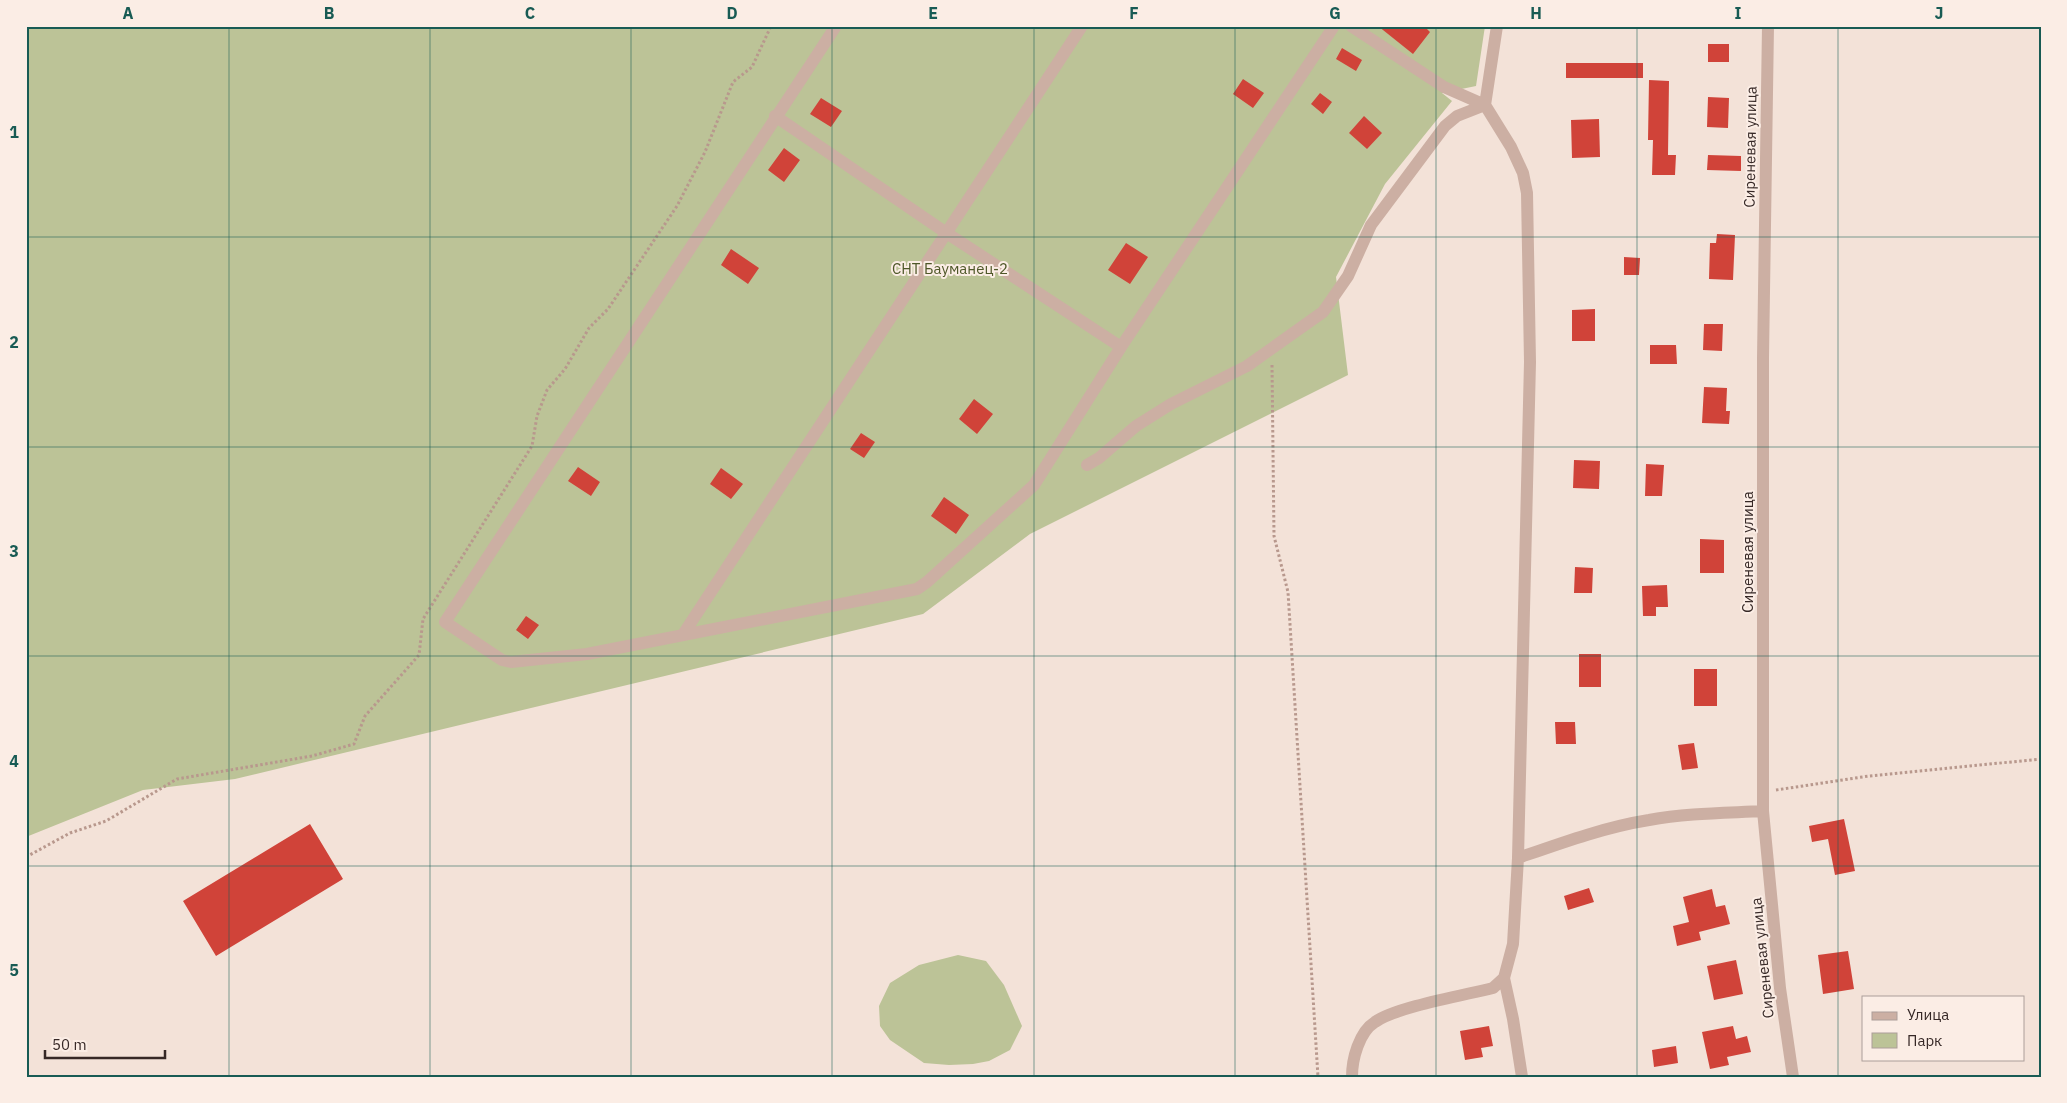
<svg xmlns="http://www.w3.org/2000/svg" width="2067" height="1103" font-family="'IBM Plex Sans',sans-serif">
	<style>
		.green { fill: #bcc397 }
		.building { fill: #d04339 }
		.lines { fill: none; stroke-linecap: round; stroke-linejoin: round }
		.path { stroke: #b8988d; stroke-width: 3; stroke-dasharray: 2.5 2.5; stroke-linecap: butt }
		.minor { stroke: #ccafa3; stroke-width: 12 }
		.grid { fill: none; stroke: #185b54; stroke-width: 1; stroke-opacity: 0.55 }
		.labels { text-anchor: middle; dominant-baseline: central; stroke-width: 4; stroke-linejoin: round; paint-order: stroke }
		.street-label { font-size: 15px; fill: #362826; stroke: #fbede5 }
		.park-label { font-size: 15px; fill: #4e5728; stroke: #fbede5 }
		.neatline { fill: none; stroke: #185b54; stroke-width: 2 }
		.grid-label { font-size: 16px; text-anchor: middle; font-weight: bold; fill: #185b54 }
	</style>
	<rect width="100%" height="100%" fill="#f3e2d8"/>
	<!-- green -->
	<path class="green" d="M26,26H1485L1476,86L1442,93L1452,101L1385,184L1336,277L1348,375L1030,534L923,614L235,779L143,790L26,837Z
		M958,955L986,961L1004,985L1022,1026L1010,1050L989,1061L973,1064L949,1065L924,1063L890,1040L880,1026L879,1006L890,983L919,965Z"/>
	<!-- building -->
	<path class="building" d="M1378,26H1424L1430,32L1413,54Z
		M1708,44H1729V62H1708Z
		M1342,48L1362,60L1356,71L1336,59Z
		M1566,63H1643V78H1566Z
		M1243,79L1264,93L1253,108L1233,94Z
		M1649,80L1669,81L1668,155H1676L1675,175H1652L1653,140H1648Z
		M1320,93L1332,102L1323,114L1311,104Z
		M1708,97L1729,98L1728,128L1707,127Z
		M821,98L842,111L831,127L810,114Z
		M1364,116L1382,133L1367,149L1349,133Z
		M1599,119L1600,157L1572,158L1571,120Z
		M784,148L800,160L784,182L768,170Z
		M1708,155L1741,156V171L1707,170Z
		M1717,234L1735,235L1733,280L1709,279L1710,243H1716Z
		M1126,243L1148,257L1130,284L1108,270Z
		M731,249L759,268L748,284L721,265Z
		M1624,257L1640,258L1639,275H1624Z
		M1595,309V341H1572V310Z
		M1704,324H1723L1722,351L1703,350Z
		M1650,345H1676L1677,364H1650Z
		M1704,387L1727,388L1726,411H1730L1729,424L1702,423Z
		M974,399L993,414L977,434L959,419Z
		M861,433L875,442L864,458L850,449Z
		M1574,460L1600,461L1599,489L1573,488Z
		M1646,464L1664,465L1662,496H1645Z
		M578,467L600,482L591,496L568,481Z
		M721,468L743,484L731,499L710,484Z
		M944,497L969,515L956,534L931,516Z
		M1700,539L1724,540V573H1700Z
		M1575,567L1593,568L1592,593H1574Z
		M1667,585L1668,607H1656V616H1643L1642,586Z
		M526,616L539,625L528,639L516,630Z
		M1579,654H1601V687H1579Z
		M1694,669H1717V706H1694Z
		M1555,722H1575L1576,744H1556Z
		M1694,743L1698,768L1682,770L1678,745Z
		M1844,819L1855,871L1835,875L1828,839L1812,842L1809,826Z
		M310,824L343,879L216,956L183,901Z
		M1589,888L1594,902L1568,910L1564,896Z
		M1712,889L1716,907L1725,905L1730,924L1699,932L1701,940L1677,946L1673,926L1689,922L1683,897Z
		M1848,951L1854,989L1823,994L1818,955Z
		M1736,960L1743,994L1714,1000L1707,966Z
		M1489,1026L1493,1046L1481,1048L1483,1057L1465,1060L1460,1031Z
		M1733,1026L1736,1039L1747,1036L1751,1052L1727,1057L1729,1065L1710,1069L1702,1032Z
		M1676,1046L1678,1063L1654,1067L1652,1050Z"/>
	<g class="lines">
		<!-- path -->
		<path class="path" d="M1272,365L1274,536L1288,592L1318,1077
			M1776,790L1869,776L2041,759
			M26,857L70,833L106,821L177,779L312,756L354,744L365,716L419,655L423,619L532,446L537,416L547,390L565,369L589,328L608,309L677,206L705,152L733,82L752,67L771,26"/>
		<!-- minor -->
		<path class="minor" d="M836,26L445,622L502,660L511,662L587,654L917,589L927,582L1034,485L1121,347L1334,26
			M1351,26L1444,87L1485,105L1511,147L1523,173L1527,193L1530,362L1518,858L1513,944L1504,978L1493,988C1465,995 1396,1007 1375,1022C1359,1032 1352,1059 1352,1077
			M1768,26L1763,358V811L1780,988L1793,1077
			M1485,105L1497,26
			M775,116L945,232L1121,347
			M1087,465L1099,458L1136,426L1171,404L1247,366L1323,312L1348,276L1371,225L1445,126L1457,116L1485,105
			M684,633L1082,26
			M1518,858C1561,843 1605,827 1649,820C1687,813 1725,813 1763,811
			M1504,978L1513,1019L1522,1077"/>
	</g>
	<!-- grid -->
	<path class="grid" d="M229,26V1077M430,26V1077M631,26V1077M832,26V1077M1034,26V1077M1235,26V1077M1436,26V1077M1637,26V1077M1838,26V1077M26,237H2041M26,447H2041M26,656H2041M26,866H2041"/>
	<g class="labels">
		<!-- street labels -->
		<g class="street-label">
			<text transform="translate(1750 147) rotate(-89)">Сиреневая улица</text>
			<text transform="translate(1747 552) rotate(-90)">Сиреневая улица</text>
			<text transform="translate(1762 958) rotate(-96)">Сиреневая улица</text>
		</g>
		<!-- park labels -->
		<g class="park-label">
			<text x="950" y="268">СНТ Бауманец-2</text>
		</g>
	</g>
	<!-- border -->
	<rect width="2067" height="1103" fill="none" stroke="#fbede5" stroke-width="55"/>
	<!-- legend -->
	<rect x="1862" y="996" width="162" height="65" fill="#fbede5" stroke="#ac9e99"/>
	<rect x="1872" y="1012" width="25" height="8" fill="#ccafa3" stroke="#ac9e99"/>
	<text x="1907" y="1020" font-size="15" fill="#362826">Улица</text>
	<rect x="1872" y="1033" width="25" height="15" fill="#bcc397" stroke="#ac9e99"/>
	<text x="1907" y="1046" font-size="15" fill="#362826">Парк</text>
	<!-- scale -->
	<path d="M45 1050v8h120v-8" fill="none" stroke="#362826" stroke-width="2.5"/>
	<text x="52" y="1050" font-size="15" fill="#362826" stroke="#fbede5" stroke-width="4" paint-order="stroke">50 m</text>
	<rect x="28" y="28" width="2012" height="1048" class="neatline"/>
	<g class="grid-label">
		<text x="128" y="19">A</text>
		<text x="329" y="19">B</text>
		<text x="530" y="19">C</text>
		<text x="732" y="19">D</text>
		<text x="933" y="19">E</text>
		<text x="1134" y="19">F</text>
		<text x="1335" y="19">G</text>
		<text x="1536" y="19">H</text>
		<text x="1738" y="19">I</text>
		<text x="1939" y="19">J</text>
		<text x="14" y="138">1</text>
		<text x="14" y="348">2</text>
		<text x="14" y="557">3</text>
		<text x="14" y="767">4</text>
		<text x="14" y="976">5</text>
	</g>
</svg>
